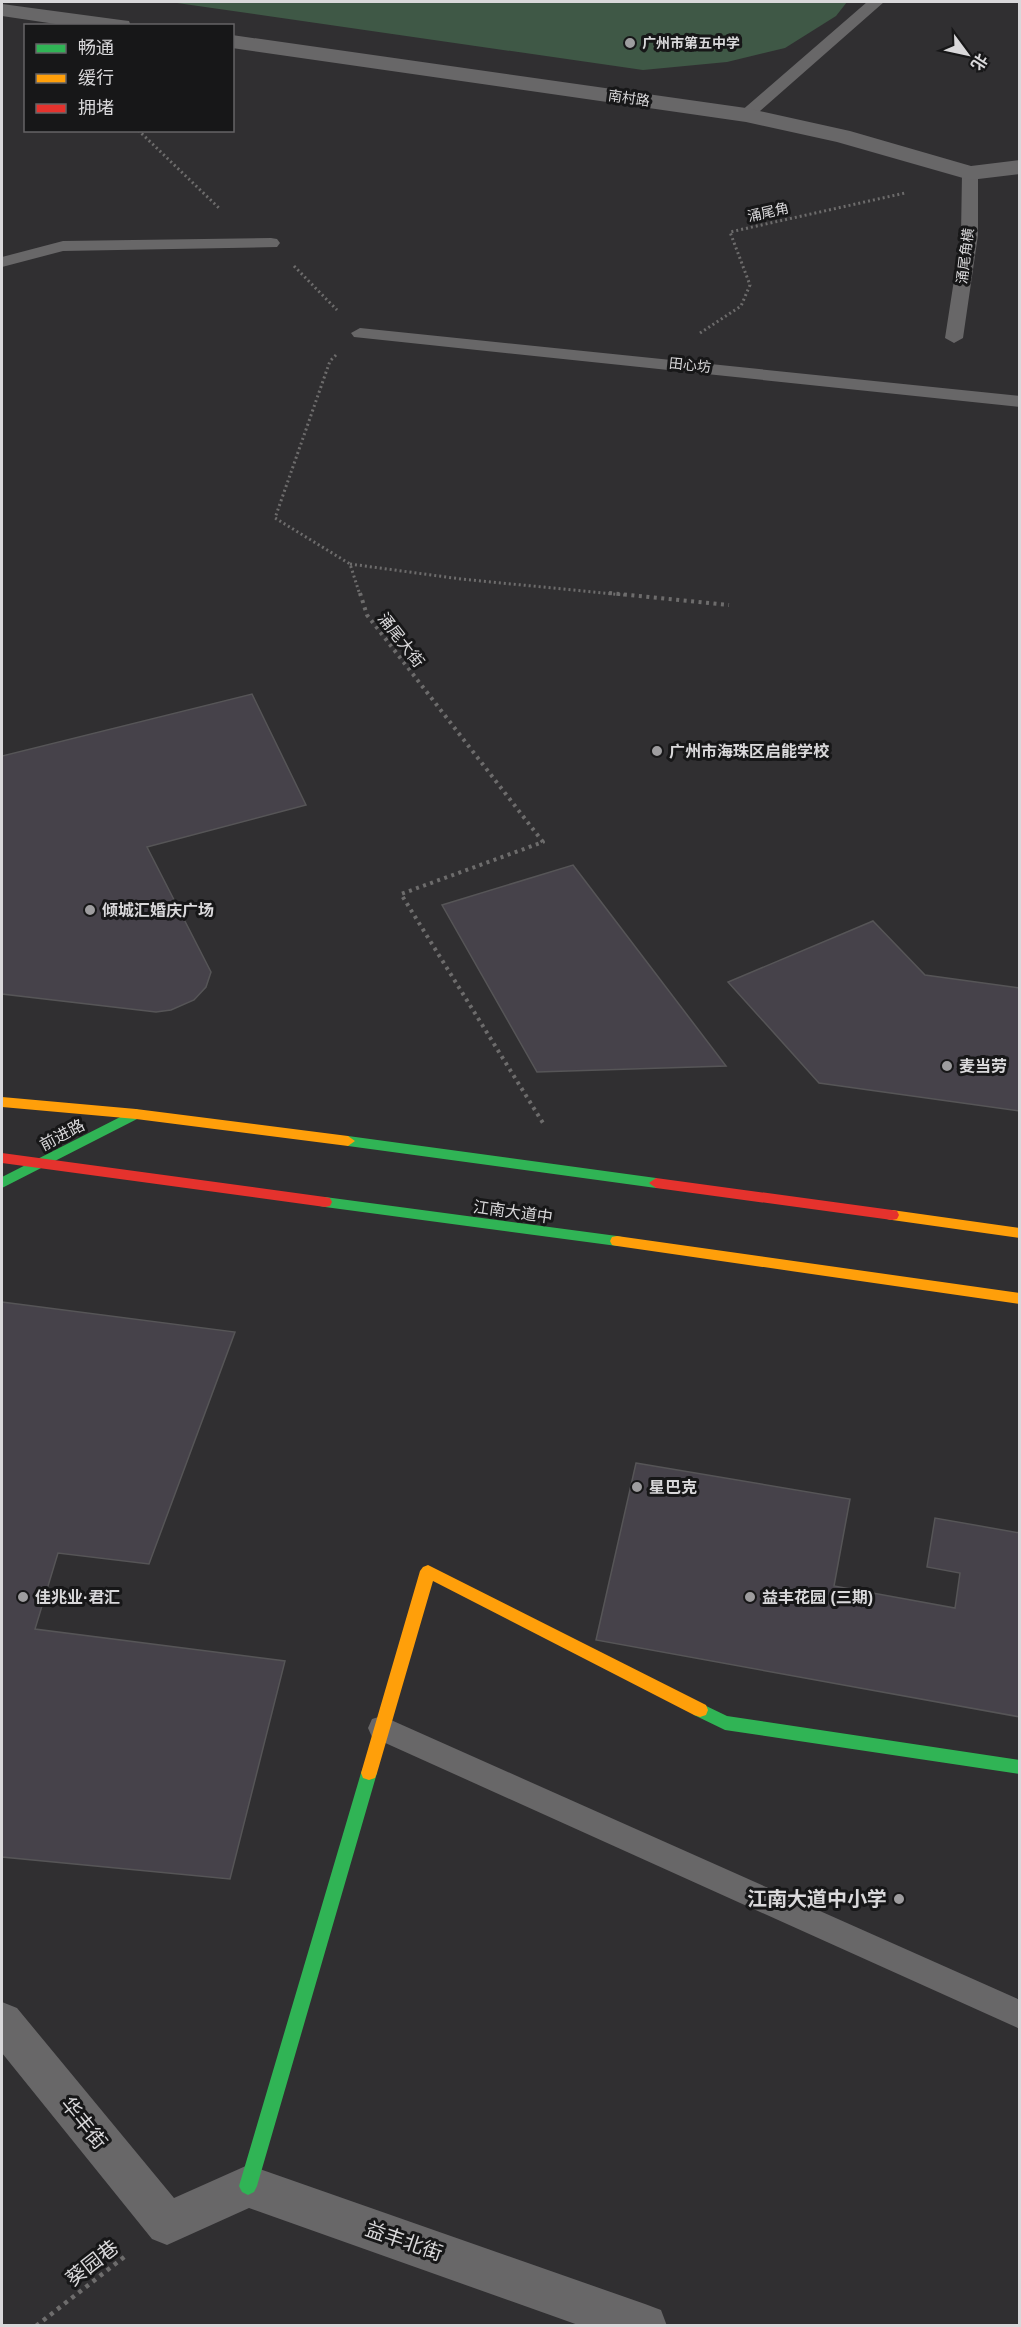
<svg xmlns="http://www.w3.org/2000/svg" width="1021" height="2327" font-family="Arial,'Noto Sans SC',sans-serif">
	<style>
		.green { fill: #3f5846 }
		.building { fill: #46424a; stroke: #565557; stroke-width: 1.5 }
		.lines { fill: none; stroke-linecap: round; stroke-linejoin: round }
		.path-far2 { stroke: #6d6c6c; stroke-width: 3; stroke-dasharray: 2 3; stroke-linecap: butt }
		.path-far1 { stroke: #6d6c6c; stroke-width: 4; stroke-dasharray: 3 4.5; stroke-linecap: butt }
		.path { stroke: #6d6c6c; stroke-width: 4.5; stroke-dasharray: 4 5; stroke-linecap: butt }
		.lane { fill: #686768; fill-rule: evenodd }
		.street { fill: #686768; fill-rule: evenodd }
		.fast { fill: #30b455; fill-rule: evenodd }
		.slow { fill: #ff9f0a; fill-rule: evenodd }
		.jam { fill: #e5322d; fill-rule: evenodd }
		.poi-dot { fill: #9e9d9f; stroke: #171718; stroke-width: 2 }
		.labels { text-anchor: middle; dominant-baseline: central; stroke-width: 6; stroke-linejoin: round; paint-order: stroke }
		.far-poi-label { font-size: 14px; font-weight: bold; fill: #d9d8da; stroke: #171718; text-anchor: start }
		.far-street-label { font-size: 14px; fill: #d9d8da; stroke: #171718 }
		.street-label { font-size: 16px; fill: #d9d8da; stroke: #171718 }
		.poi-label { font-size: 16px; font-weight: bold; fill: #d9d8da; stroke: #171718; text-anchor: start }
		.near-poi-label { font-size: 20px; font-weight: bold; fill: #d9d8da; stroke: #171718; text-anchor: end }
		.near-street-label { font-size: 20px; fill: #d9d8da; stroke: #171718 }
	</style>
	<rect width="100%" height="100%" fill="#302f31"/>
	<!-- green -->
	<path class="green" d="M170,2H847L836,16L785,48L727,62L643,70Z"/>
	<!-- building -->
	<path class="building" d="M252,694L306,805L147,847L211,972L206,987L194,1000L171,1010L156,1012L2,994V756Z
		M573,865L726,1066L537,1072L442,905Z
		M873,921L925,975L1020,988V1111L819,1083L728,982Z
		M2,1302L235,1332L149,1564L58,1553L35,1629L285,1661L230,1879L2,1857Z
		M636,1463L850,1499L834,1586L955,1608L960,1573L927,1567L935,1518L1020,1533V1717L596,1640Z"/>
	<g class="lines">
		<!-- path-far2 -->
		<path class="path-far2" d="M138,130L220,209
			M294,266L337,310
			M700,333L741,306L750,285L730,232L905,193
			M336,355L330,361L275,518L350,564L360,595
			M350,564L461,579L624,595"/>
		<!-- path-far1 -->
		<path class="path-far1" d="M360,593L367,615L543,842L401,894L543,1123
			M609,593L729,605"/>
		<!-- path -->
		<path class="path" d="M36,2326L128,2254"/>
		<!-- lane -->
		<path class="lane" d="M867,2H884L752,118H740L738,115L740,112Z
			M970,168L978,173V235L963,338L954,343L945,338L961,235L962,173Z
			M271,238L277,239L280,243L277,247L63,251L2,267V257L63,241Z
			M360,328L1020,396V407L354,337L351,333Z
			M382,1716L1020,2000V2029L372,1737L368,1728L372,1719Z"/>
		<!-- street -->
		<path class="street" d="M2,4L121,20L129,21L131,26H69L2,16Z
			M232,35L746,108L850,131L971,166L1020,160V174L970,180L837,142L746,122L232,48Z
			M2,2002L17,2008L174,2198L248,2165L645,2304L661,2310L667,2326H581L249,2208L167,2245L152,2239L2,2053Z"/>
		<!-- fast -->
		<path class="fast" d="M136,1109L141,1111L143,1114L141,1117L2,1188V1177Z
			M348,1136L656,1178L663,1183L656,1188L348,1146L341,1141Z
			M325,1197L617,1236L622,1237L624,1241L622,1245L617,1246L325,1207L320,1206L318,1202L320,1198Z
			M700,1703L727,1716L1020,1760V1774L725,1730L694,1715L692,1710L694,1705Z
			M369,1766L375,1768L377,1773L257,2186L254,2192L248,2195L242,2192L239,2186L361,1773L363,1768Z"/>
		<!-- slow -->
		<path class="slow" d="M2,1097L136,1109L348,1136L355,1141L348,1146L136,1119L2,1107Z
			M892,1210L1020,1228V1238L892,1220L887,1219L885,1215L887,1211Z
			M617,1236L1020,1293V1304L617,1246L612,1245L610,1241L612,1237Z
			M428,1565L706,1705L708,1710L706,1715L700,1717L694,1715L433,1581L377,1773L375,1778L369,1780L363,1778L361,1773L420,1571L423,1567Z"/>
		<!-- jam -->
		<path class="jam" d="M2,1153L325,1197L330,1198L332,1202L330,1206L325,1207L2,1163Z
			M656,1178L892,1210L897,1211L899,1215L897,1219L892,1220L656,1188L649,1183Z"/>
	</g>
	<!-- markers -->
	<g class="poi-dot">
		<circle cx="630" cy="43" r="6"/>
		<circle cx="657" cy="751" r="6"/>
		<circle cx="90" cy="910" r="6"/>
		<circle cx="947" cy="1066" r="6"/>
		<circle cx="637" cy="1487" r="6"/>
		<circle cx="23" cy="1597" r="6"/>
		<circle cx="750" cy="1597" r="6"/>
		<circle cx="899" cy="1899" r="6"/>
	</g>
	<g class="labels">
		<!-- far-poi labels -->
		<g class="far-poi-label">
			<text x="642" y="43">广州市第五中学</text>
		</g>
		<!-- far-street labels -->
		<g class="far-street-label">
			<text transform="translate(629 98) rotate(8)">南村路</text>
			<text transform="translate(768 212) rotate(-13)">涌尾角</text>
			<text transform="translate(965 256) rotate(-83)">涌尾角横</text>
			<text transform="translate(690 365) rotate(6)">田心坊</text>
		</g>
		<!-- street labels -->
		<g class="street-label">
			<text transform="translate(401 640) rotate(52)">涌尾大街</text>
			<text transform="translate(62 1135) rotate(-28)">前进路</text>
			<text transform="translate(513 1212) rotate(8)">江南大道中</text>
		</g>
		<!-- poi labels -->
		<g class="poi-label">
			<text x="669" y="751">广州市海珠区启能学校</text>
			<text x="102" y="910">倾城汇婚庆广场</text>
			<text x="959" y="1066">麦当劳</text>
			<text x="649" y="1487">星巴克</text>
			<text x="35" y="1597">佳兆业·君汇</text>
			<text x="762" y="1597">益丰花园 (三期)</text>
		</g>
		<!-- near-poi labels -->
		<g class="near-poi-label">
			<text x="887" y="1899">江南大道中小学</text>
		</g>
		<!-- near-street labels -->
		<g class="near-street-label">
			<text transform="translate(84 2123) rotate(51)">华丰街</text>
			<text transform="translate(404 2241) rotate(19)">益丰北街</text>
			<text transform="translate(92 2263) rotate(-38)">葵园巷</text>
		</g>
	</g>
	<!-- border -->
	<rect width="1021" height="2327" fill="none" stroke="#d9d8da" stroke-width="6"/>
	<!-- legend -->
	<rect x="24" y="24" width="210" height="108" fill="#171718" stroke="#656466" stroke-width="1.5"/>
	<rect x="36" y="44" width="30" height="9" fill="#30b455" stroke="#656466" stroke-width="1.5"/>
	<text x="78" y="54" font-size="18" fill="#d9d8da">畅通</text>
	<rect x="36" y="74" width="30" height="9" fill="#ff9f0a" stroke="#656466" stroke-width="1.5"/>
	<text x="78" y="84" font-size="18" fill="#d9d8da">缓行</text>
	<rect x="36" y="104" width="30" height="9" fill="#e5322d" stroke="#656466" stroke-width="1.5"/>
	<text x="78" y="114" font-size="18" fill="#d9d8da">拥堵</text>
	<!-- north arrow -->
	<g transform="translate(967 54) rotate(123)" stroke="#171718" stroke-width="4.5" paint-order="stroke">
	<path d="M0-4.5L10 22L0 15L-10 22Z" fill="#d9d8da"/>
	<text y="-9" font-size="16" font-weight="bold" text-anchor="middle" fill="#d9d8da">北</text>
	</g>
</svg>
